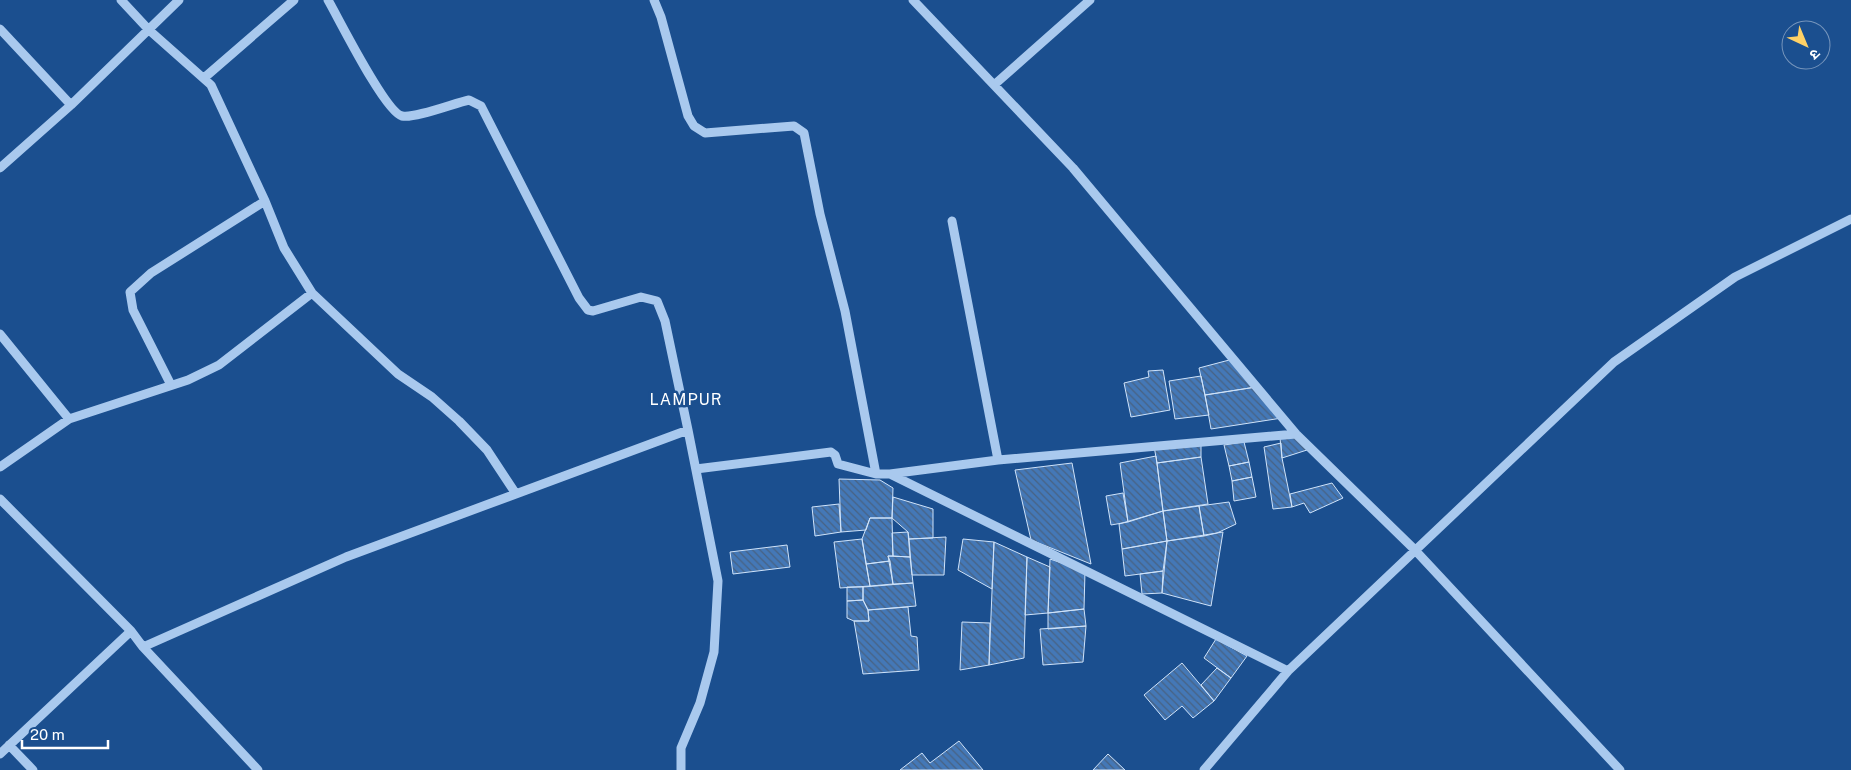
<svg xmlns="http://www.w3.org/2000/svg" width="1851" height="770" font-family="'Public Sans','Noto Sans Devanagari',sans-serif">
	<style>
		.building { fill: url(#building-back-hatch); stroke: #cfe3fa }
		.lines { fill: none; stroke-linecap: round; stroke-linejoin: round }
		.minor { stroke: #a9c9ee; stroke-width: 9 }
		.labels { text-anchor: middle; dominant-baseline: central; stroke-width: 5; stroke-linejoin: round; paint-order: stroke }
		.quarter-label { font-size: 16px; letter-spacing: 1px; fill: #fff; stroke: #1b4f8f }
	</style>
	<defs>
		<pattern id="building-back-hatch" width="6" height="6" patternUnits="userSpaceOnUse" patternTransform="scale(1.25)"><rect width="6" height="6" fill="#4478b7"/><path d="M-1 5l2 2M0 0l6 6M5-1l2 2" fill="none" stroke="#486282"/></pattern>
	</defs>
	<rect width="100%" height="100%" fill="#1b4f8f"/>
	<!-- building -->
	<path class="building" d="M1233,359L1256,387L1205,395L1199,368Z
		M1163,370L1170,410L1131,417L1124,383L1149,377L1148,371Z
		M1201,376L1209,415L1175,419L1169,381Z
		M1256,387L1282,418L1211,429L1205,395Z
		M1296,434L1307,450L1282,458L1280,438Z
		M1201,442V457L1157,463L1154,446Z
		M1244,442L1249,462L1229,466L1224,445Z
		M1281,443L1282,458L1292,507L1273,509L1264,447Z
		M1156,456L1163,511L1128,522L1120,463Z
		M1201,457L1208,504L1163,511L1157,463Z
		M1249,462L1252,477L1232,481L1229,466Z
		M1072,463L1091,564L1031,540L1015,470Z
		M1252,477L1256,497L1234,501L1232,481Z
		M839,479L880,480L893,488L892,518H870L866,530L841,532Z
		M1332,483L1343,498L1310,513L1304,503L1292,507L1290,494Z
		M1123,493L1128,522L1111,525L1106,496Z
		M893,497L933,509V538L909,539L908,532L892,518Z
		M1229,502L1236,524L1217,533L1204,536L1199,506Z
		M839,504L841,532L815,536L812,507Z
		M1199,506L1204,536L1167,541L1163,511Z
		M1163,511L1167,541L1122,549L1119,524Z
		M870,518H892L893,556H888L890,561L866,564L862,539Z
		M908,532L910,557L893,556L892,533Z
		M1223,532L1211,606L1162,593L1167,541Z
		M946,537L944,575H912L909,539Z
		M862,539L870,586L840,588L834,542Z
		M963,539L994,542L992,589L958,570Z
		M1167,541L1163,571L1125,576L1122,549Z
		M994,542L1027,557L1024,658L989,665Z
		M787,545L790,567L733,574L730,552Z
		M888,556L910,557L913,583L893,584Z
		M1027,557L1050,567L1048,613L1025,615Z
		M1050,559L1085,571L1084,609L1048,613Z
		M890,561L893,584L870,586L866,564Z
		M1163,571L1162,593L1142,594L1140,574Z
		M913,583L916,606L868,610L863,600V587Z
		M847,587H863V600L847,601Z
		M863,600L868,610L869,621H854L847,618V601Z
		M908,607L911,636L917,637L919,670L863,674L854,621H869L868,610Z
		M1084,609L1086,626L1048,629V613Z
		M962,622L990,623L989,665L960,670Z
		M1086,626L1083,662L1043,665L1040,629Z
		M1216,639L1247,656L1231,678L1204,658Z
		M1182,663L1214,701L1193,718L1182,706L1165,720L1144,695Z
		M1217,668L1231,678L1214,701L1201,685Z
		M959,741L983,770H900L922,753L930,763Z
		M1108,754L1125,770H1093Z"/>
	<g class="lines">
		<!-- minor -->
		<path class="minor" d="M121,0L149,30L211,85L265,201L284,248L312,293L398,374L432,397L459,421L487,450L516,494
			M328,0C339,19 385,112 402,116C414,119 455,103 469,100L481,106L579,298L588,310L593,311L641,297L657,301L665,321L688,430
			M654,0L661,17L688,116L694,126L705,133L794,126L804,133L820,214L845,311L876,474
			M913,0L1073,168L1296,434L1414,549L1620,770
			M0,29L71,105
			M204,78L294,0
			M994,85L1090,0
			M0,168L71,105L179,0
			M952,221L998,460
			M0,334L69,419
			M171,385L133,310L130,292L151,273L265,201
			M0,467L69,419L188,380L219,365L312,293
			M696,469L831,452L835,455L838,464L876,474H890
			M0,499L131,631L143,647L258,770
			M143,647L346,557L688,430L718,581L714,652L700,703L681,748V770
			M1288,671L890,474L998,460L1296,434
			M9,745L33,770
			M0,754L131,631
			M1204,770L1288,671L1614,362L1735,277L1851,219"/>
	</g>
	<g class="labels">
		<!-- quarter labels -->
		<g class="quarter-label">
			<text x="686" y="399">LAMPUR</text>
		</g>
	</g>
	<!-- north arrow -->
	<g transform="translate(1806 45) rotate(136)"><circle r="24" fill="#1b4f8f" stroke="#7695bc"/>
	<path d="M0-4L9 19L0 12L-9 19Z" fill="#ffd166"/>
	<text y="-8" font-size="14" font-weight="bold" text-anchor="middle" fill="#ffffff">उ</text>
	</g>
	<!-- scale -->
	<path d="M22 740v8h86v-8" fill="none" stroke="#ffffff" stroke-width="2.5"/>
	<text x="30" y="740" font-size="15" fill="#ffffff" stroke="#1b4f8f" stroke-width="4" paint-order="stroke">20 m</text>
</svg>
